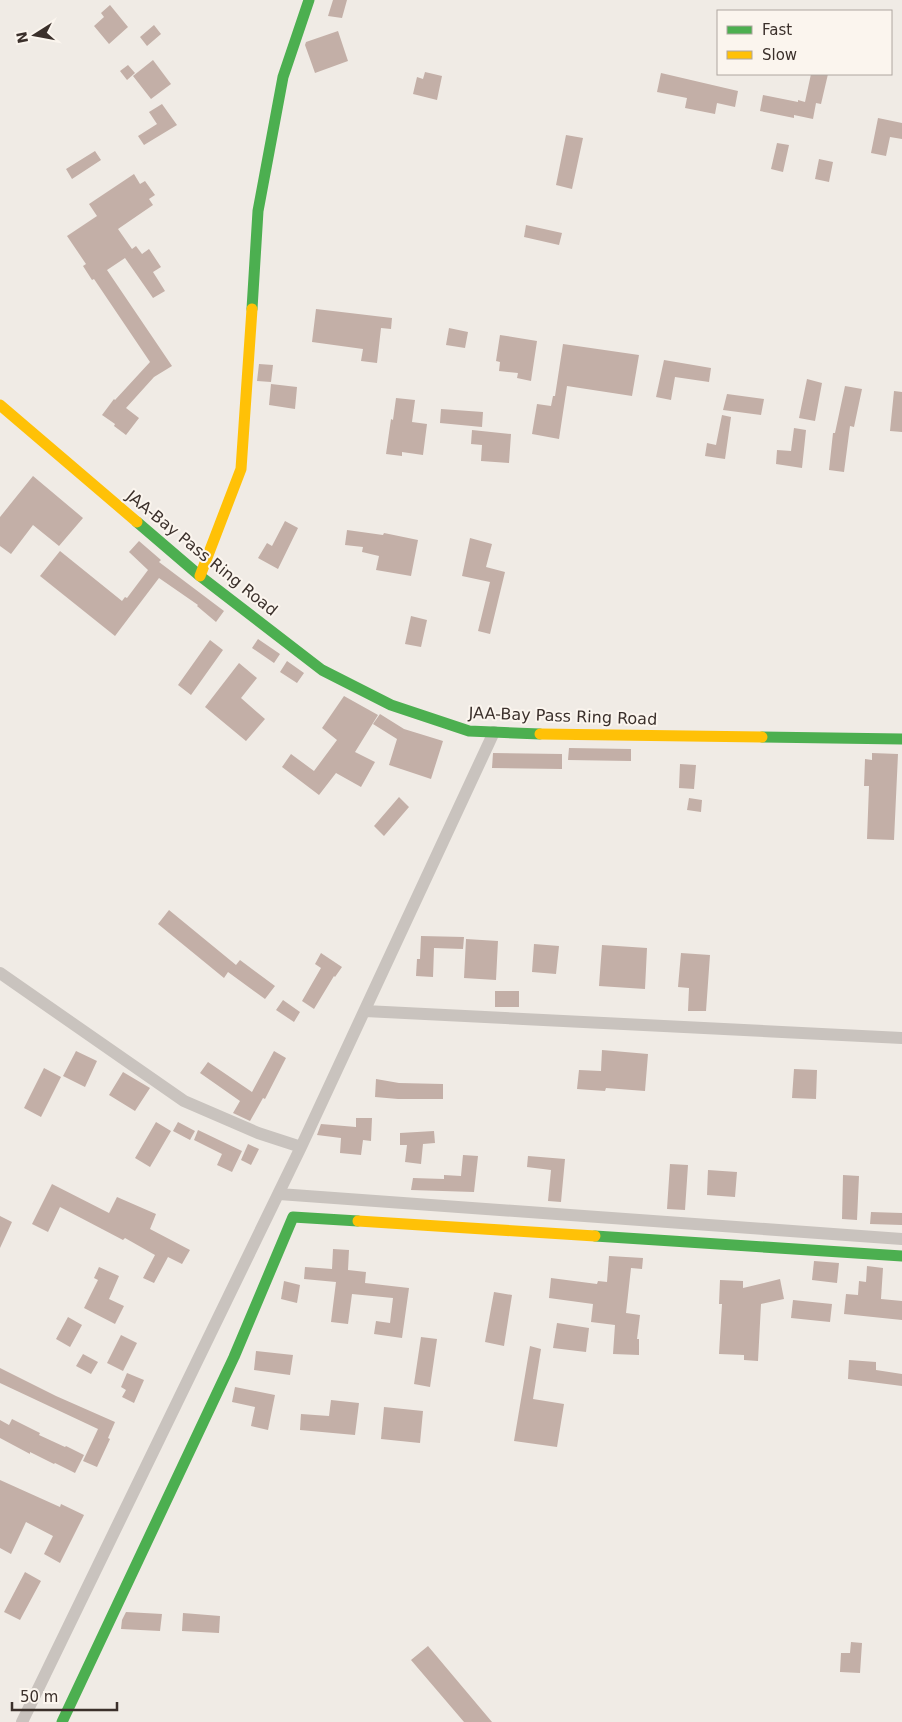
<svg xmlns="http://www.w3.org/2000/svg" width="902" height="1722" font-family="'DejaVu Sans',sans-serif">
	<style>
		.building { fill: #c3afa7 }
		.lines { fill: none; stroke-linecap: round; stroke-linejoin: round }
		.street { stroke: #c9c3be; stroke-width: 12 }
		.fast { stroke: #4caf50; stroke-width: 11 }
		.slow { stroke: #ffc107; stroke-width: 11 }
		.labels { text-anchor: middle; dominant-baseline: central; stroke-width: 4; stroke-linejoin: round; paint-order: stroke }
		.street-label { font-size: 16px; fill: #3b302b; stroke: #fbf5ee }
	</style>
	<rect width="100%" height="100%" fill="#f0ebe5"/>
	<!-- building -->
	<path class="building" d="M333,0H347L342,18L328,16Z
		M110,5L128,27L109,44L94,26L104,17L101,13Z
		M154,25L161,34L147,46L140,37Z
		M338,31L348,61L315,73L305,45L306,42Z
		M153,60L171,84L151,99L133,76Z
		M128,65L135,73L127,80L120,71Z
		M425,72L442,76L437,100L413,94L417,77L423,79Z
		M661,73L738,91L735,107L717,103L715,114L685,108L687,98L657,92Z
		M811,74H828L821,104L816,103L813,119L794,115V118L760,111L763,95L798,102V100L805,102Z
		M162,104L177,125L144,145L138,136L157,124L149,112Z
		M878,118L902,123V139L890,137L886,156L871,153Z
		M566,135L583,138L572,189L556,185Z
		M777,143L789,145L783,172L771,169Z
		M95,151L101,160L72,179L66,169Z
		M819,159L833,162L829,182L815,179Z
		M134,174L140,184L145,181L155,195L149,199L153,205L118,229L132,249L136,246L142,254L149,249L161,267L153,272L165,291L153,298L125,258L107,270L172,366L154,377L126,408L139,418L126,435L114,426L115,424L102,415L114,399L115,400L150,362L94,279L92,280L83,266L86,264L67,236L97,216L89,204Z
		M526,225L562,233L559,245L524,237Z
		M316,309L392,318L391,329L381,328L377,363L361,361L363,349L312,342Z
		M449,328L468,332L465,348L446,345Z
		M500,335L537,341L531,381L517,378L518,373L499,371L500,362L496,361Z
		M563,344L639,355L632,396L567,386L559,439L532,434L537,404L551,406L553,396H555Z
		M664,360L711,368L709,382L675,377L671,400L656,397Z
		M259,364L273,365L271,382L257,381Z
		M807,379L822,383L815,421L799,418Z
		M271,384L297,387L295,409L269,405Z
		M845,386L862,389L854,427L850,426L844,472L829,470L833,433H835Z
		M894,391L902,392V432L890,431Z
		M727,394L764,399L761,415L723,410Z
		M396,398L415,400L412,422L427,424L423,455L402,452V456L386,454L391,419L393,420Z
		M441,409L483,412L482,427L440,423Z
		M722,415L731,417L725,459L705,456L707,443L716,445Z
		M794,428L806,430L802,468L776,464L777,450L791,451Z
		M472,430L511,434L509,463L481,461L482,445L471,444Z
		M33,476L83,518L59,546L33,525L11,554L0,546V517Z
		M285,521L298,528L278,569L258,558L267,543L272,546Z
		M347,530L383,535L384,533L418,540L411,576L376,570L379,556L362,552L363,547L345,545Z
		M470,538L492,544L486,567L505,572L490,634L478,631L490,582L462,576Z
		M139,541L161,560L159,562L224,611L216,622L197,606L198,605L159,578L115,636L40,576L60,551L122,601L125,597L127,598L148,570L129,552Z
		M411,616L427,620L421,647L405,644Z
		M258,639L280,654L274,663L252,648Z
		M210,640L223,650L191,695L178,685Z
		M287,661L304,673L297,683L280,672Z
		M239,663L257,678L241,698L265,719L246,741L205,707Z
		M344,696L378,715L355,752L375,762L361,787L336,773L319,795L282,767L291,754L314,771L337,740L322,728Z
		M380,714L404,729L443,741L431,779L389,765L397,739L373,724Z
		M569,748L631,749V761L568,760Z
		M493,753L562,754V769L492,768Z
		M872,753L898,754L894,840L867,839L869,786H864L865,759L872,760Z
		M680,764L696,765L694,789L679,788Z
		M399,797L409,807L384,836L374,826Z
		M689,798L702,800L701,812L687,810Z
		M169,910L236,965L240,960L275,986L265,999L228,972L224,978L158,924Z
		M421,936L464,937L463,949L434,948L433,977L416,976L417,959H420Z
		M466,939L498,941L496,980L464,978Z
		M534,944L559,946L556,974L532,972Z
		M602,945L647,948L645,989L599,986Z
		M321,953L342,967L335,977L334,976L314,1009L302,1001L321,968L315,964Z
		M681,953L710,955L706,1011H688L689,988L678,987Z
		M495,991H519V1007H495Z
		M283,1000L300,1012L294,1022L276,1010Z
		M602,1050L648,1054L645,1091L606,1088L605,1091L577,1089L579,1070L601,1071Z
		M76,1051L97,1061L85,1087L63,1076Z
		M274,1051L286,1058L265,1099L263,1098L250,1121L233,1113L240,1101L200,1073L208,1062L252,1092Z
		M44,1068L61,1077L41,1117L24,1108Z
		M794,1069L817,1070L816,1099L792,1098Z
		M123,1072L150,1088L135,1111L109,1095Z
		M376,1079L399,1083L443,1084V1099H398L375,1097Z
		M356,1118H372L371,1141L363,1140L361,1155L340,1153L341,1138L317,1135L321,1124L356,1127Z
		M156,1122L171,1131L150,1167L135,1158Z
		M178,1122L195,1131L190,1140L173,1131Z
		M198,1130L242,1151L232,1172L217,1165L222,1154L194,1140Z
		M434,1131L435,1143L423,1144L421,1164L405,1162L407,1145H400V1133Z
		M248,1144L259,1149L251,1165L241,1160Z
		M463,1155L478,1156L474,1192L411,1190L413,1178L444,1179V1175L461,1176Z
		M528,1156L565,1159L561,1202L548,1201L551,1170L527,1167Z
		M670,1164L688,1165L685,1210L667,1209Z
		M708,1170L737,1172L735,1197L707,1195Z
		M843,1175L859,1176L857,1220L842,1219Z
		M52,1184L109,1213L117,1197L156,1214L150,1229L190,1250L182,1264L168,1257L154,1283L143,1278L155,1255L125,1238L123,1240L60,1207L48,1232L32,1224Z
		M871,1212L902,1213V1225L870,1224Z
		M0,1216L12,1222L0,1248Z
		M333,1249L349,1250L348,1270L366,1272L365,1283L409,1288L402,1338L374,1334L376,1321L390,1323L393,1298L352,1294L348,1324L331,1322L336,1282L304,1279L305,1267L332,1269Z
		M609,1256L643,1258L642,1269L631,1268L626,1313L640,1315L637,1339H639V1355L613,1354L615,1325L591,1322L593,1304L549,1298L551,1278L597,1284L598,1281L607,1282Z
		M814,1261L839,1263L837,1283L812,1280Z
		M867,1266L883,1268L881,1299L902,1301V1320L844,1314L846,1294L858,1295L859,1281L866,1282Z
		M99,1267L119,1276L109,1299L124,1306L115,1324L84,1308L98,1280L94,1278Z
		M780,1279L784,1299L761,1304L758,1361L744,1360V1355L719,1354L722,1304H719L720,1280L743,1281V1288Z
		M284,1281L300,1285L297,1303L281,1299Z
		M494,1292L512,1295L504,1346L485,1342Z
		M793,1300L832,1304L830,1322L791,1318Z
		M68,1317L82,1325L70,1347L56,1339Z
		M557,1323L589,1328L586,1352L553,1348Z
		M121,1335L137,1343L123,1371L107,1363Z
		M421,1337L437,1339L430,1387L414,1384Z
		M530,1346L541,1349L533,1399L564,1404L557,1447L514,1441Z
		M256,1351L293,1355L290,1375L254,1370Z
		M83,1354L98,1362L91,1374L76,1366Z
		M849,1360L876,1362V1370L902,1374V1386L848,1379Z
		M0,1368L56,1396L115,1422L108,1438L110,1439L97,1467L83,1461L98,1429L0,1383Z
		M127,1373L144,1380L134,1403L122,1397L126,1390L121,1387Z
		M235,1387L275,1395L268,1430L251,1426L255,1407L232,1402Z
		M331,1400L359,1403L355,1435L300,1430L301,1414L329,1416Z
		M384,1407L423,1411L420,1443L381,1439Z
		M12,1419L40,1433L39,1435L65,1447L66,1446L84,1455L75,1473L55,1463L54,1464L30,1452V1454L0,1438V1420L9,1425Z
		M0,1480L60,1507L61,1504L84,1515L60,1563L44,1554L53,1536L26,1522L11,1554L0,1548Z
		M25,1572L41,1581L20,1620L4,1612Z
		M126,1612L162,1614L160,1631L121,1629L122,1620Z
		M183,1613L220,1616L219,1633L182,1631Z
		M851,1642L862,1643L860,1673L840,1672L841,1653H850Z
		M428,1646L492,1722H464L411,1660Z"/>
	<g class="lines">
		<!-- street -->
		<path class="street" d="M0,973L184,1101L258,1133L301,1147
			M365,1011L902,1038
			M279,1194L902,1239
			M22,1722L301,1147L494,732"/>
		<!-- fast -->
		<path class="fast" d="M252,309L258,211L283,77L309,0
			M137,522L200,576L322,670L391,705L469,731L540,734
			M762,737L902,739
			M595,1236L902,1256
			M62,1722L234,1357L293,1217L358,1221"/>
		<!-- slow -->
		<path class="slow" d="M0,405L137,522
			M200,576L241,469L252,309
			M540,734L762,737
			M358,1221L595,1236"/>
	</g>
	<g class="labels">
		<!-- street labels -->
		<g class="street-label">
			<text transform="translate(202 553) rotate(39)">JAA-Bay Pass Ring Road</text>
			<text transform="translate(563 716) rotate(2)">JAA-Bay Pass Ring Road</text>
		</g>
	</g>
	<!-- legend -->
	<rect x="717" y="10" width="175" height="65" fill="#fbf5ee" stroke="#aea6a0"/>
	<rect x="727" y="26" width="25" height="8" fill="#4caf50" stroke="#aea6a0"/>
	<text x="762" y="35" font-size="15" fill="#3b302b">Fast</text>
	<rect x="727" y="51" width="25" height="8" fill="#ffc107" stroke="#aea6a0"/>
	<text x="762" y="60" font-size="15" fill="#3b302b">Slow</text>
	<!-- north arrow -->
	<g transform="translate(35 35) rotate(259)" stroke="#fbf5ee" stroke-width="4" paint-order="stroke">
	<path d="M0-4L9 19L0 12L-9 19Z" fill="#3b302b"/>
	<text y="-8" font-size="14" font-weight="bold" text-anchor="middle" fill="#3b302b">N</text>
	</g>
	<!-- scale -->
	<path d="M12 1702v8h105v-8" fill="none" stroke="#3b302b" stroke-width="2.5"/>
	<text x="20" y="1702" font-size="15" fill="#3b302b" stroke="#fbf5ee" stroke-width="4" paint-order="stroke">50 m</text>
</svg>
